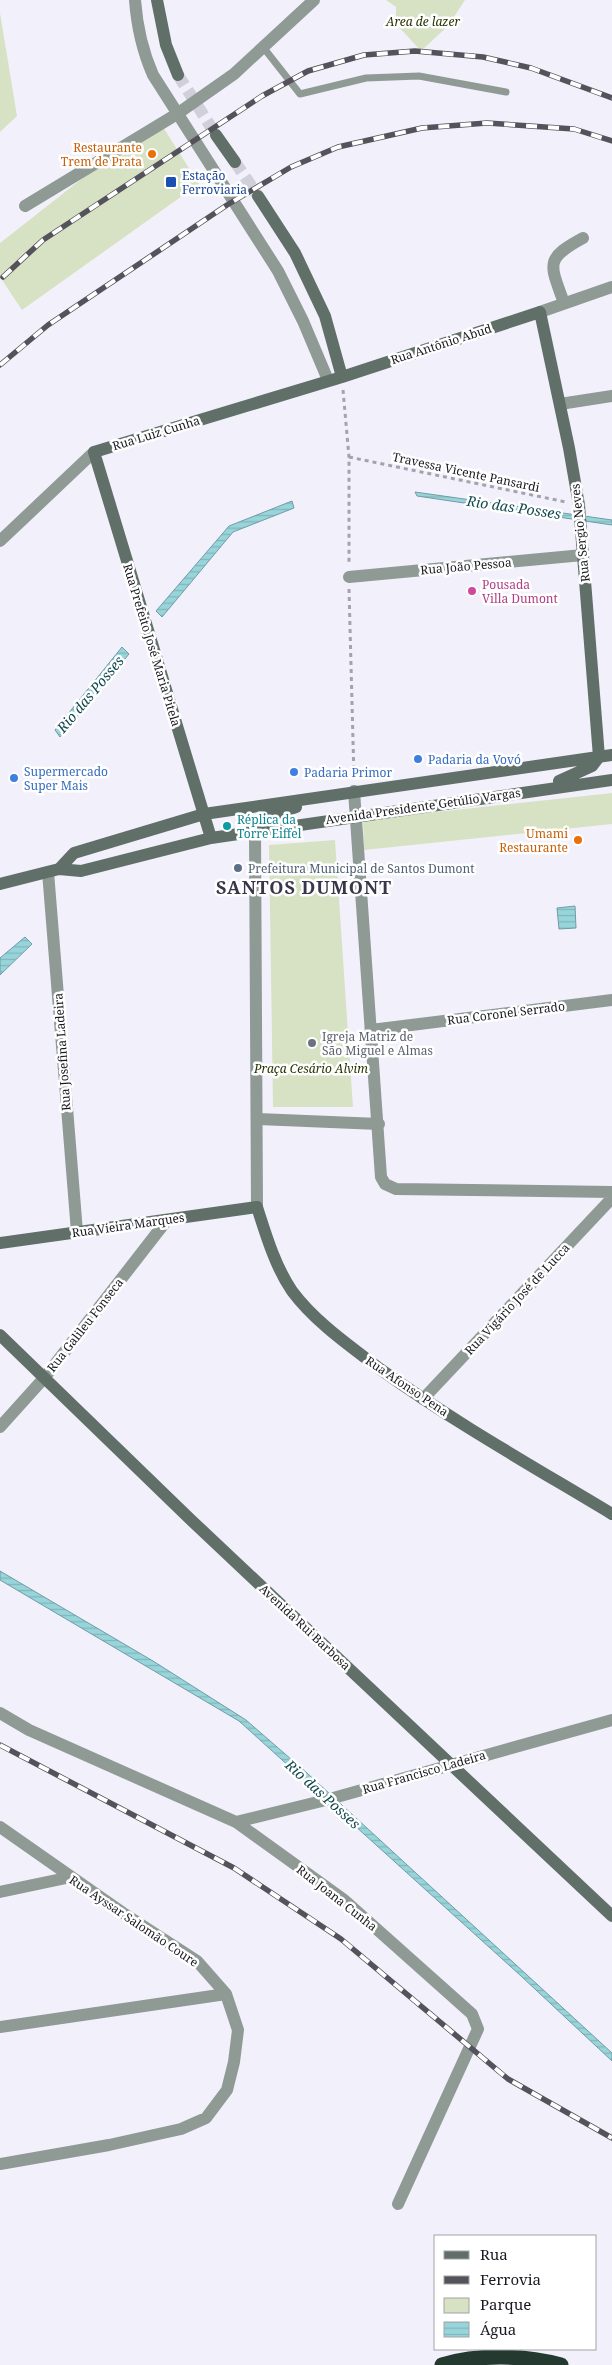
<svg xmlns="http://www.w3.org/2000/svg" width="612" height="2365" font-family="'Noto Serif',serif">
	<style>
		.green { fill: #d7e2c4 }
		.water { fill: url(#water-rules); stroke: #719ca3 }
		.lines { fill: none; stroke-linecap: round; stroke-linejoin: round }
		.secondary-tunnel { stroke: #d1d0da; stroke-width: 12; stroke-dasharray: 12 6; stroke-linecap: butt }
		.path { stroke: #a4a3ad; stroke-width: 3; stroke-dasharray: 4 4; stroke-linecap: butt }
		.lane { stroke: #8f9a95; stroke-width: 7 }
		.street { stroke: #8f9a95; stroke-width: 12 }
		.secondary { stroke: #607068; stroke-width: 12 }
		.highway { stroke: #243a30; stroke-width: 15 }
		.rail-casing { stroke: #54535b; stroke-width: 5.5 }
		.rail { stroke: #fff; stroke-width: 4; stroke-dasharray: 11; stroke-linecap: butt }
		.food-dot { fill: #e8710a; stroke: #fff; stroke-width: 2 }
		.transit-dot { fill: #1a4fb4; stroke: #fff; stroke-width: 2 }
		.hotel-dot { fill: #d1479c; stroke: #fff; stroke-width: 2 }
		.shop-dot { fill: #3f7fe0; stroke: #fff; stroke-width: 2 }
		.culture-dot { fill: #0f9aa8; stroke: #fff; stroke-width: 2 }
		.service-dot { fill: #5c6f8a; stroke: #fff; stroke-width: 2 }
		.worship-dot { fill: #6b7280; stroke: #fff; stroke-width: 2 }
		.labels { text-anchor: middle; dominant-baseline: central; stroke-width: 5; stroke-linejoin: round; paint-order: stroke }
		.park-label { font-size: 12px; font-style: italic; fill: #263300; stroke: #fff }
		.food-label { font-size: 12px; fill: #c56008; stroke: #fff; text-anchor: end }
		.transit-label { font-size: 12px; fill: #164399; stroke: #fff; text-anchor: start }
		.street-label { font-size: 12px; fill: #191820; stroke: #fff }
		.hotel-label { font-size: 12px; fill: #b23c85; stroke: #fff; text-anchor: start }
		.shop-label { font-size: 12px; fill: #366cbe; stroke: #fff; text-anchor: start }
		.culture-label { font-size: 12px; fill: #0d838f; stroke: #fff; text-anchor: start }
		.service-label { font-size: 12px; fill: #4e5e75; stroke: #fff; text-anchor: start }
		.worship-label { font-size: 12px; fill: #5b616d; stroke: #fff; text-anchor: start }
		.water-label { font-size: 14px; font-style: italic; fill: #10484d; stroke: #fff }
		.district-label { font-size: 18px; font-weight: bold; letter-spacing: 1px; fill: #393649; stroke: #fff }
	</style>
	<defs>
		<pattern id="water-rules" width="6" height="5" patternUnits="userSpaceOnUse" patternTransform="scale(1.25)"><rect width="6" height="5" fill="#97d5db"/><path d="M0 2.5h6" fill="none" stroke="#82b6bc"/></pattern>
	</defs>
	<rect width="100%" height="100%" fill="#f2f1fb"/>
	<!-- green -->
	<path class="green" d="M386,0H465L448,26L421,51L396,24V7Z
		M0,13L17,116L0,132Z
		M158,119L199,184L22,310L0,277V243Z
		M612,793V824L364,850L363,820Z
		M335,840L353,1107H273L269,845Z"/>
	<!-- water -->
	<path class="water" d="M415,492L612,520V525L417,496Z
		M292,501L294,508L233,532L162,617L156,611L229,526Z
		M122,647L129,654L60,737L55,730Z
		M575,906L576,928L559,929L557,908Z
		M25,937L32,944L0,975V958Z
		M0,1571L153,1661L246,1720L307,1773L612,2053V2061L521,1976L239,1721L0,1580Z"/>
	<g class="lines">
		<!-- secondary-tunnel -->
		<path class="secondary-tunnel" d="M178,75L216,135
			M235,162L258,196"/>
		<!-- path -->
		<path class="path" d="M343,390L349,457V563
			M349,457L566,502
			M349,589L354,778"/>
		<!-- lane -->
		<path class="lane" d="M263,47L300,94L366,78L419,76L506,92"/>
		<!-- street -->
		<path class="street" d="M135,0C137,27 142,50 153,75L278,271L303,321L328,380
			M25,206L177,114L234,74L314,0
			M564,303C550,264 544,259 583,238
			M540,312L612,287
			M560,404L612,396
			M0,541L94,452
			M349,577L583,555
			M354,791L381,1177L385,1184L396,1189L612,1192
			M255,831L257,1207
			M48,872L77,1232
			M371,1030L612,1000
			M258,1119L379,1124
			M423,1399L612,1198
			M0,1427L45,1377L167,1220
			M0,1713L29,1730L236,1822L343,1899L472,2014L478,2029L398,2204
			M236,1822L326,1800L612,1720
			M0,1827L123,1913L197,1961L226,1994L238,2030L234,2062L227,2090L206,2118L181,2129L109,2145L0,2164
			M0,1892L71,1877
			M0,2027L226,1994"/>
		<!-- secondary -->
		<path class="secondary" d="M157,0L166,45L178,75
			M216,135L235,162
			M258,196L295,253L325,316L342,377
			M559,781L592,766L599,757
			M255,831L264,818L296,807
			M211,838L94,452L342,377L540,312L569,448L579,505L599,757
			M59,869L74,853L204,814L612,755
			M0,884L59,869L81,871L211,838L612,780
			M0,1243L257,1207C266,1235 275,1266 292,1291C315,1322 350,1346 380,1369C454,1422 534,1467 612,1514
			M0,1335L191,1520L612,1916"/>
		<!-- highway -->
		<path class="highway" d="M442,2365C478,2354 524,2355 561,2365"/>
		<defs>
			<path id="rail" d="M3,277L43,240L262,96L308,71L364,55L415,51L483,57L531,68L612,98
				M0,365L48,325L227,205L291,167L338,147L422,128L487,123L574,129L612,141
				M0,1745L234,1868L341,1939L508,2079L612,2138"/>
		</defs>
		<!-- rail casing -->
		<use href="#rail" class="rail-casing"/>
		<!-- rail -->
		<use href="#rail" class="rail"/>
	</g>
	<!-- markers -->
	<g class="food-dot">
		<circle cx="152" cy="154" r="5"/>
		<circle cx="578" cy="840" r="5"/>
	</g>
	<rect class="transit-dot" x="165" y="176" width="12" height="12" rx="2.5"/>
	<circle class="hotel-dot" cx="472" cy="591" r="5"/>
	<g class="shop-dot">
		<circle cx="418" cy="759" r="5"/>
		<circle cx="294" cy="772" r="5"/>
		<circle cx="14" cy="778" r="5"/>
	</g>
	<circle class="culture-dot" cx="227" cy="826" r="5"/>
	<circle class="service-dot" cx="238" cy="868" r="5"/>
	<circle class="worship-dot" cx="312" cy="1043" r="5"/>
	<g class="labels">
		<!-- park labels -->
		<g class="park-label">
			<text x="423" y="21">Area de lazer</text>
			<text x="311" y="1068">Praça Cesário Alvim</text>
		</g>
		<!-- food labels -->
		<g class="food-label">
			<text x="142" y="147">Restaurante<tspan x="142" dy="14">Trem de Prata</tspan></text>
			<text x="568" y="833">Umami<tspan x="568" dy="14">Restaurante</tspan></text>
		</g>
		<!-- transit labels -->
		<g class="transit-label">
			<text x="182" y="175">Estação<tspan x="182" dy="14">Ferroviaria</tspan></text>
		</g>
		<!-- street labels -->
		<g class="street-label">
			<text transform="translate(441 344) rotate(-18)">Rua Antônio Abud</text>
			<text transform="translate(156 433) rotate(-17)">Rua Luiz Cunha</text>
			<text transform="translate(466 472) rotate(12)">Travessa Vicente Pansardi</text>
			<text transform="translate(580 533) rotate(-96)">Rua Sergio Neves</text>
			<text transform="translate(466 566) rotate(-5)">Rua João Pessoa</text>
			<text transform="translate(152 645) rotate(73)">Rua Prefeito José Maria Pitela</text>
			<text transform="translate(423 806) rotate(-8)">Avenida Presidente Getúlio Vargas</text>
			<text transform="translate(506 1013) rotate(-7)">Rua Coronel Serrado</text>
			<text transform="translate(62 1052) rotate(-94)">Rua Josefina Ladeira</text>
			<text transform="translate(128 1225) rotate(-8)">Rua Vieira Marques</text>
			<text transform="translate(517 1299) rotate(-47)">Rua Vigário José de Lucca</text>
			<text transform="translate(85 1325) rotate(-52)">Rua Galileu Fonseca</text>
			<text transform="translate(407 1386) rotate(34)">Rua Afonso Pena</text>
			<text transform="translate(305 1627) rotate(43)">Avenida Rui Barbosa</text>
			<text transform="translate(424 1772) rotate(-16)">Rua Francisco Ladeira</text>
			<text transform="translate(337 1898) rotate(38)">Rua Joana Cunha</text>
			<text transform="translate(134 1921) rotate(34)">Rua Ayssar Salomão Coure</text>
		</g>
		<!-- hotel labels -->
		<g class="hotel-label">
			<text x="482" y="584">Pousada<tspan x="482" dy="14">Villa Dumont</tspan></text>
		</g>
		<!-- shop labels -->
		<g class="shop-label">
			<text x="428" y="759">Padaria da Vovó</text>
			<text x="24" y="771">Supermercado<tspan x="24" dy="14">Super Mais</tspan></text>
			<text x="304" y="772">Padaria Primor</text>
		</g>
		<!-- culture labels -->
		<g class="culture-label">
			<text x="237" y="819">Réplica da<tspan x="237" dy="14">Torre Eiffel</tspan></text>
		</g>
		<!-- service labels -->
		<g class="service-label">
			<text x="248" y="868">Prefeitura Municipal de Santos Dumont</text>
		</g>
		<!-- worship labels -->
		<g class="worship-label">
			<text x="322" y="1036">Igreja Matriz de<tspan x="322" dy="14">São Miguel e Almas</tspan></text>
		</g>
		<!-- water labels -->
		<g class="water-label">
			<text transform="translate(514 507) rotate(8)">Rio das Posses</text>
			<text transform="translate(90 694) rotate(-50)">Rio das Posses</text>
			<text transform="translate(323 1794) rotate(42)">Rio das Posses</text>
		</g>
		<!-- district labels -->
		<g class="district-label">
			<text x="304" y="887">SANTOS DUMONT</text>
		</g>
	</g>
	<!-- legend -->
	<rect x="434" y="2235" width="162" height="115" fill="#ffffff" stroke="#a3a3a6"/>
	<rect x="444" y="2251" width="25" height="8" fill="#607068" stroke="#a3a3a6"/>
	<text x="480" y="2260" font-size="15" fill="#191820">Rua</text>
	<rect x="444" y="2276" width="25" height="8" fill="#54535b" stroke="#a3a3a6"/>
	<text x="480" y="2285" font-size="15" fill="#191820">Ferrovia</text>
	<rect x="444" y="2298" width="25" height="15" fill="#d7e2c4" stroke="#a3a3a6"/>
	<text x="480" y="2310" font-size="15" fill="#191820">Parque</text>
	<rect x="444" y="2322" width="25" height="15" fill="url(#water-rules)" stroke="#a3a3a6"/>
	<text x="480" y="2335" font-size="15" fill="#191820">Água</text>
</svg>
